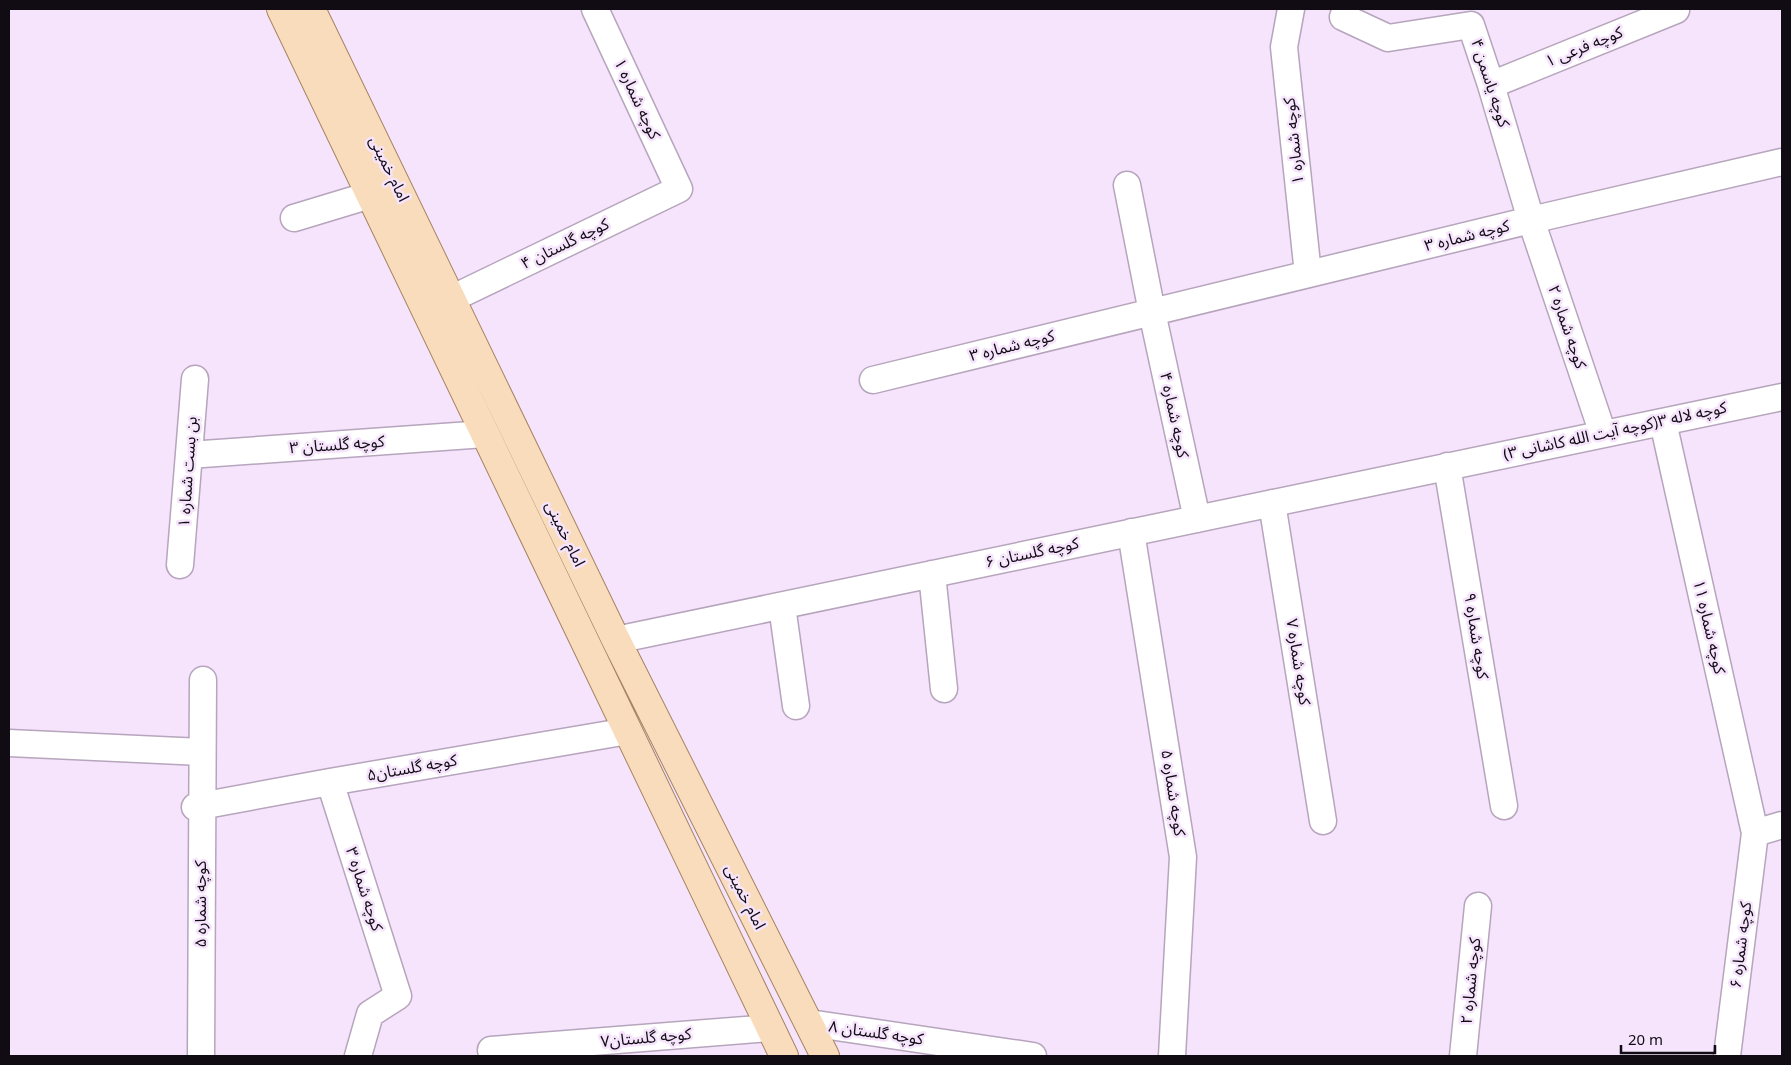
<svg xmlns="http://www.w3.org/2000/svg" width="1791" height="1065" font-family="Georgia,'Noto Sans Arabic',serif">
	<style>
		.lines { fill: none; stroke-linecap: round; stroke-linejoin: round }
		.street-casing { stroke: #b6a5bc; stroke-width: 29 }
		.primary-casing { stroke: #a58463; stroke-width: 30 }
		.street { stroke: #fff; stroke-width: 26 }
		.primary { stroke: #f9dcbb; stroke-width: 28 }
		.labels { text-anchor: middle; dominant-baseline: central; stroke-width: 5; stroke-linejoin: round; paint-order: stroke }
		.street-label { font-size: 16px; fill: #110c13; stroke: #f6e4fc }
	</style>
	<rect width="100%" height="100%" fill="#f6e4fc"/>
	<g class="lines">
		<defs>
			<path id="street" d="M1291,9L1284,47L1308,274
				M1346,9L1343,17L1388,38L1471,25L1491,85L1531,220L1603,434
				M1491,85L1676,10L1675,9
				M1127,185L1152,312L1197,519
				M294,218L370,195
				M451,299L679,189L595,9
				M873,380L1531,220L1782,162
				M1663,422L1755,833L1727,1056
				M189,455L485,434
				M1447,466L1504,806
				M1272,503L1323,821
				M1131,532L1183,857L1172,1056
				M180,565L195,379
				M932,574L944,689
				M782,606L796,706
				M616,640L1782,397
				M9,743L202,752
				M330,782L398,996L370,1014L358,1056
				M195,807L330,782L628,731
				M1755,833L1782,825
				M809,1023L1033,1056
				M491,1050L770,1028
				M201,1056L203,680
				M1463,1056L1478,906"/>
			<path id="primary" d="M281,9L784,1056
				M311,9L616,640L825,1056"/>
		</defs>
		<!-- street casing -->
		<use href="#street" class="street-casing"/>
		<!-- primary casing -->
		<use href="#primary" class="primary-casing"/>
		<!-- street -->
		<use href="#street" class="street"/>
		<!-- primary -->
		<use href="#primary" class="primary"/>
	</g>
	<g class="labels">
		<!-- street labels -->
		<g class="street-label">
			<text transform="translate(1584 47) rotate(-22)">کوچه فرعی ۱</text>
			<text transform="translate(1490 83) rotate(72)">کوچه یاسمن ۴</text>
			<text transform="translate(637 99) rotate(65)">کوچه شماره ۱</text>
			<text transform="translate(1294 141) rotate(-96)">کوچه شماره ۱</text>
			<text transform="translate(389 169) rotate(64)">امام خمینی</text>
			<text transform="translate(1467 236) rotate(-14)">کوچه شماره ۳</text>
			<text transform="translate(565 244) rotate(-26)">کوچه گلستان ۴</text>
			<text transform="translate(1567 327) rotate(71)">کوچه شماره ۲</text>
			<text transform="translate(1012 346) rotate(-14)">کوچه شماره ۳</text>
			<text transform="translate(1174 415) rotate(78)">کوچه شماره ۴</text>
			<text transform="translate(1615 431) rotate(-12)">کوچه لاله ۳(کوچه آیت الله کاشانی ۳)</text>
			<text transform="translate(337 445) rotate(-4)">کوچه گلستان ۳</text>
			<text transform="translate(188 472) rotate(-86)">بن بست شماره ۱</text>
			<text transform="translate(565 534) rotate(64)">امام خمینی</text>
			<text transform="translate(1032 553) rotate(-12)">کوچه گلستان ۶</text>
			<text transform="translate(1709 627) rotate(77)">کوچه شماره ۱۱</text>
			<text transform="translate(1476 636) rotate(81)">کوچه شماره ۹</text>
			<text transform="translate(1298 662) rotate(81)">کوچه شماره ۷</text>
			<text transform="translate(412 768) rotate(-10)">کوچه گلستان۵</text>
			<text transform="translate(1173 793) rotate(81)">کوچه شماره ۵</text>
			<text transform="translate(364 889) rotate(72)">کوچه شماره ۳</text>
			<text transform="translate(745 897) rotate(63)">امام خمینی</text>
			<text transform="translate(201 904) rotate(-90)">کوچه شماره ۵</text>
			<text transform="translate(1741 945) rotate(-83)">کوچه شماره ۶</text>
			<text transform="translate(1471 981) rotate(-84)">کوچه شماره ۲</text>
			<text transform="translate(876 1033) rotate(8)">کوچه گلستان ۸</text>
			<text transform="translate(646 1038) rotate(-5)">کوچه گلستان۷</text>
		</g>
	</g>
	<!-- border -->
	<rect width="1791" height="1065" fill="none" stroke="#110c13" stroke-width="20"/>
	<!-- scale -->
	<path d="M1621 1045v8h94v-8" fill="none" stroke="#110c13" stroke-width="2.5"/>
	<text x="1628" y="1045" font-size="15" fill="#110c13" stroke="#f6e4fc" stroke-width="4" paint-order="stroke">20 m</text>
</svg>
